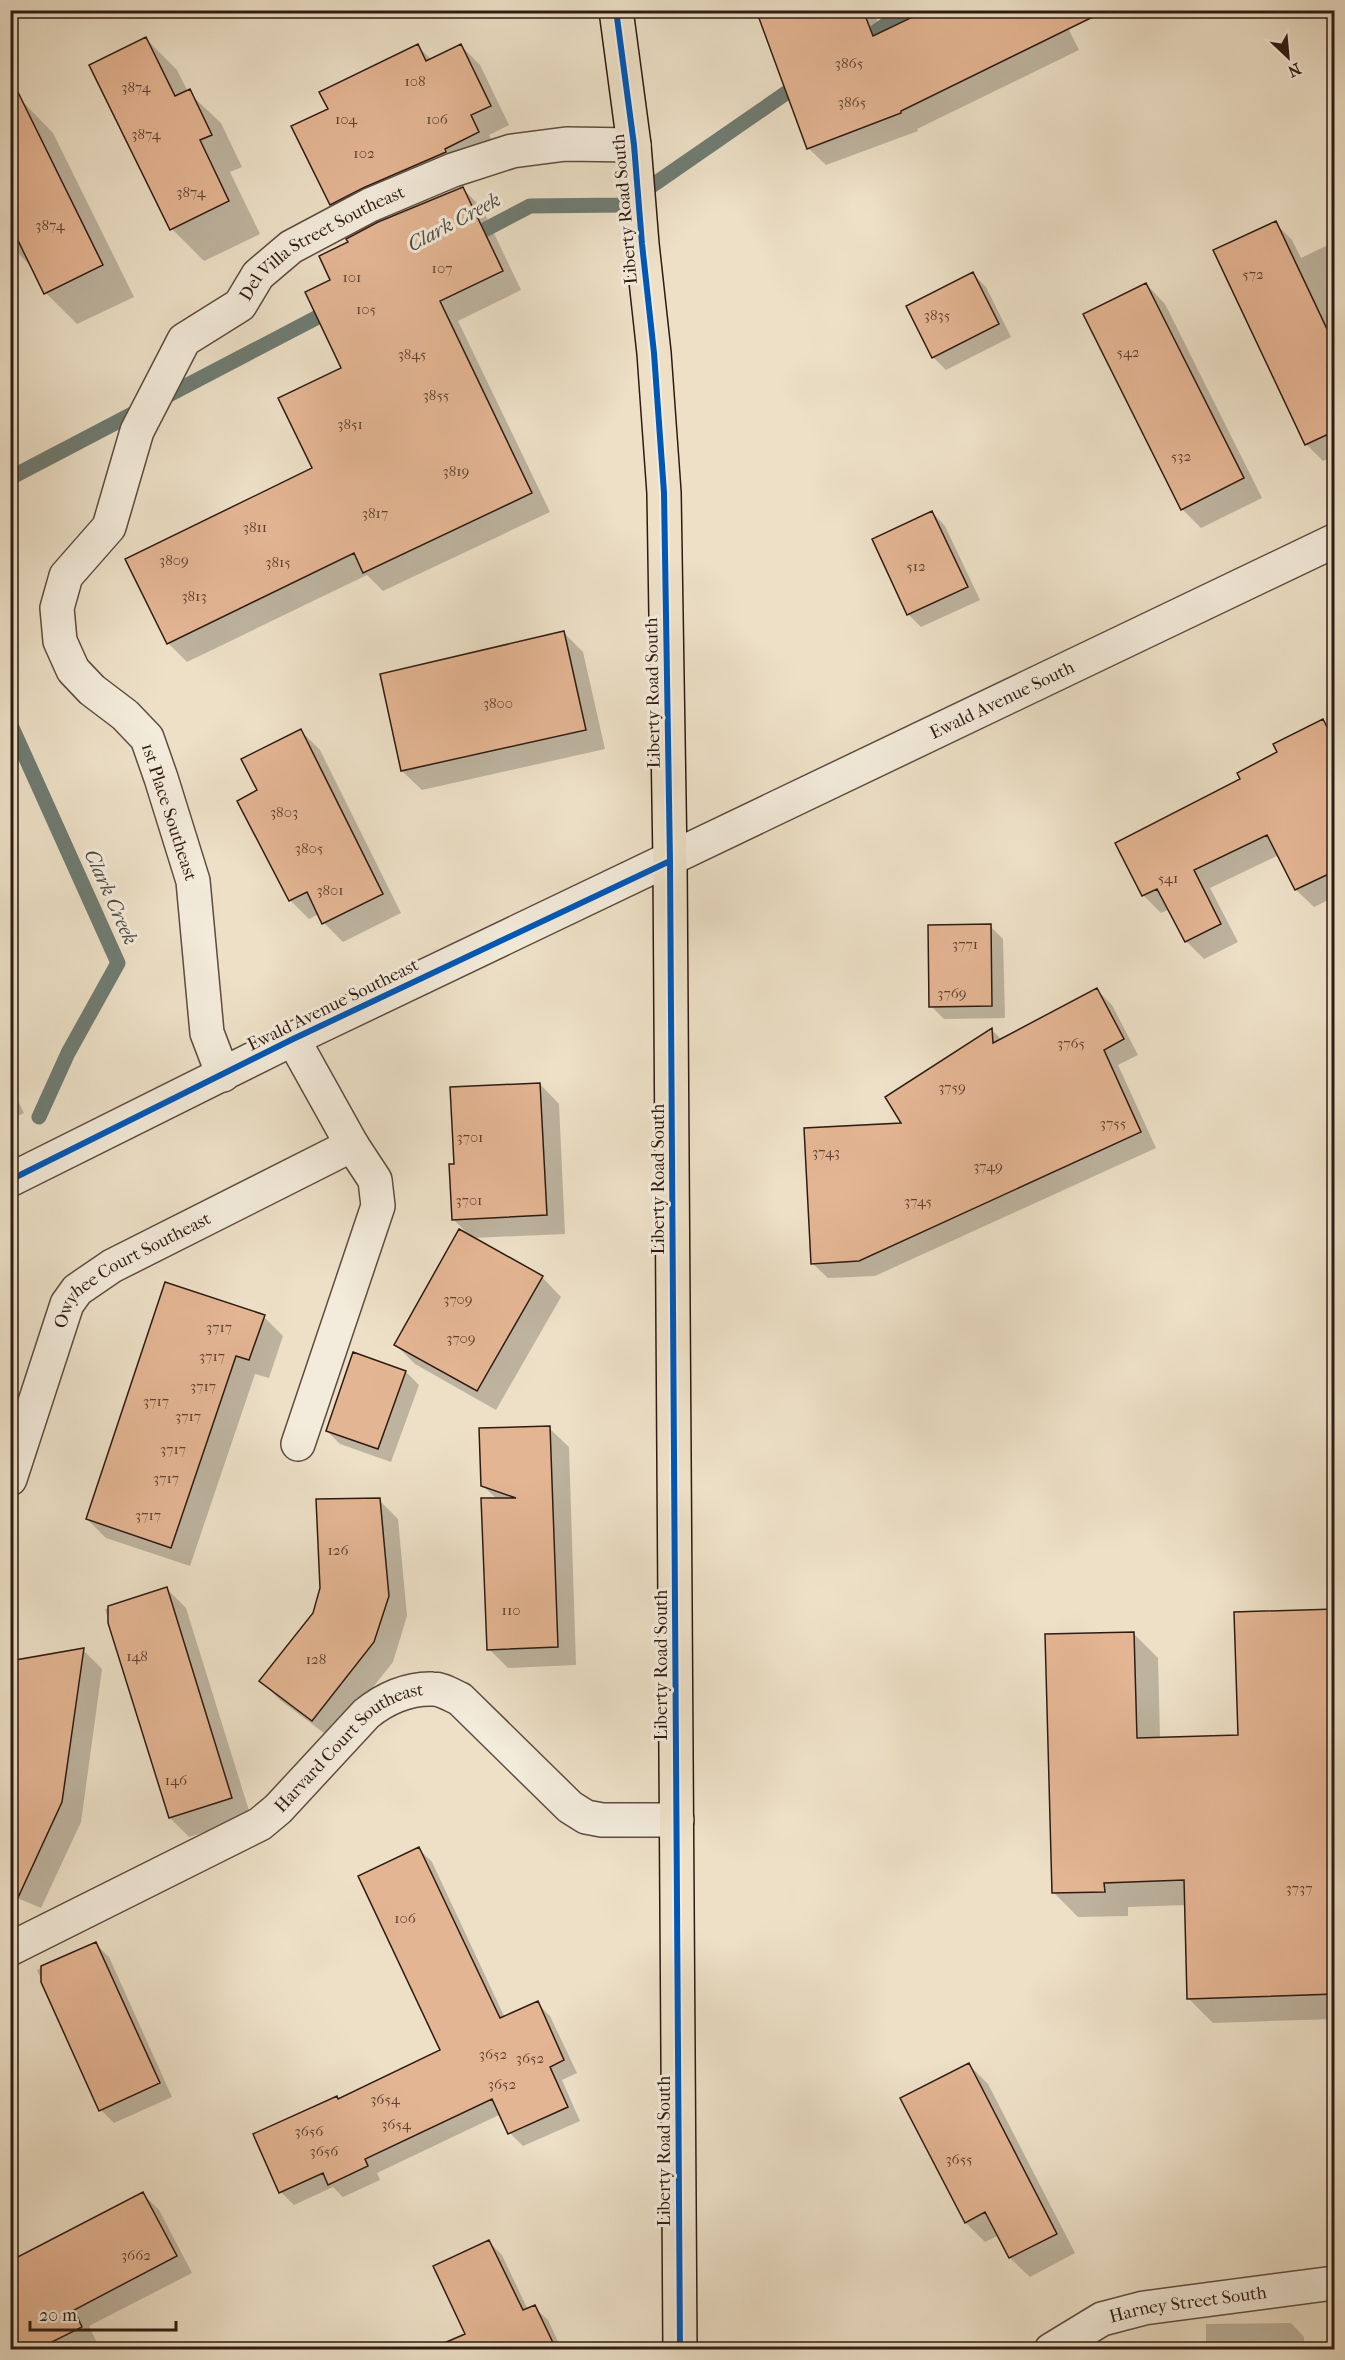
<svg xmlns="http://www.w3.org/2000/svg" width="1345" height="2360" font-family="'IM FELL French Canon',serif">
	<style>
		.shadow { fill: #0003 }
		.lines { fill: none; stroke-linecap: round; stroke-linejoin: round }
		.stream { stroke: #6f7c73; stroke-width: 15 }
		.building { fill: #e4b593; stroke: #2f1b12; stroke-width: 1.5 }
		.minor-casing { stroke: #5e4c3f; stroke-width: 36 }
		.primary-casing { stroke: #2f1b12; stroke-width: 36 }
		.minor { stroke: #f3ebdb; stroke-width: 33 }
		.primary { stroke: #ede0c7; stroke-width: 33 }
		.cycleway-casing { stroke: #f3ebdb; stroke-width: 10 }
		.cycleway { stroke: #0057b8; stroke-width: 6 }
		.labels { text-anchor: middle; dominant-baseline: central; stroke-width: 6; stroke-linejoin: round; paint-order: stroke }
		.number-label { font-size: 15px; fill: #5c4232 }
		.street-label { font-size: 18px; fill: #2f1b12; stroke: #f3ebdb }
		.water-label { font-size: 20px; font-style: italic; fill: #4f4c42; stroke: #f3ebdb }
	</style>
	<rect width="100%" height="100%" fill="#ede0c7"/>
	<filter id="stains"><feTurbulence type="fractalNoise" baseFrequency=".00333" numOctaves="4"/><feColorMatrix values="0 0 0 0 .2 0 0 0 0 .09 0 0 0 0 .02 0 0 0 .5 -.17"/></filter>
	<radialGradient id="worn" r=".72"><stop offset=".6" stop-color="#630" stop-opacity="0"/><stop offset="1" stop-color="#630" stop-opacity=".3"/></radialGradient>
	<!-- shadow -->
	<path class="shadow" d="M10,10H25L10,17Z
		M758,10H873L882,33L1059,10L1079,50L917,129L918,131L826,165L808,148Z
		M146,39L177,70L188,92L221,123L242,167L230,172L260,234L204,261L172,229L91,66Z
		M417,46L432,60L461,46L480,65L509,125L489,135L497,151L350,223L331,204L330,109Z
		M22,101L53,133L134,297L77,324L46,293L33,268L10,245V106Z
		M462,188L482,208L521,290L458,321L550,512L383,591L367,575L187,662L168,643L314,469L343,369Z
		M1275,223L1292,240L1301,258L1334,242V456L1323,461L1306,444Z
		M973,274L986,287L1011,337L946,370L933,357Z
		M1146,284L1165,304L1262,498L1201,528L1182,509Z
		M932,512L945,526L980,600L921,627L908,614Z
		M564,633L583,652L605,749L422,790L402,771Z
		M1322,721L1334,733V897L1314,907L1296,890L1279,855L1210,888L1238,942L1204,959L1186,941L1170,909L1161,913L1144,896L1117,844L1242,780Z
		M301,731L320,750L401,913L343,942L324,923L319,914L309,919L290,900L259,791Z
		M990,926L1003,939L1005,1018L944,1019L931,1006Z
		M1097,990L1112,1005L1138,1055L1118,1065L1156,1148L875,1276L828,1278L812,1263L904,1124L887,1097L992,1030L1002,1040Z
		M540,1084L559,1104L565,1234L472,1238L542,1277L561,1297L496,1410L415,1364L396,1345L470,1236L453,1219L455,1165Z
		M10,1085L24,1113L10,1120Z
		M264,1317L283,1336L269,1378L255,1374L190,1566L106,1538L87,1519Z
		M406,1372L419,1385L391,1462L340,1444L327,1431Z
		M549,1428L569,1447L576,1665L508,1668L489,1649L497,1499L482,1485Z
		M379,1500L398,1519L407,1616L393,1662L332,1739L280,1700L261,1681L314,1614Z
		M167,1589L186,1608L251,1817L189,1837L170,1818L105,1609Z
		M1334,1611V2019L1213,2023L1188,1998L1186,1905L1128,1907V1916L1078,1917L1054,1893L1133,1633L1158,1658L1160,1739L1239,1737Z
		M83,1650L102,1669L81,1822L41,1908L10,1895Z
		M419,1849L432,1862L505,2018L537,2003L550,2016L577,2073L562,2080L580,2121L523,2146L510,2133L501,2114L377,2173L380,2180L343,2197L333,2187L294,2205L281,2192L339,2100L442,2051Z
		M96,1944L109,1957L172,2097L114,2123L101,2110L37,1970Z
		M969,2065L988,2084L1075,2253L1030,2277L1010,2258L999,2235L985,2242L966,2223Z
		M143,2194L159,2210L192,2273L89,2326L97,2343L84,2350H10V2263Z
		M489,2242L502,2255L528,2310L534,2307L548,2320L562,2350H474L435,2267Z
		M1291,2323L1304,2337V2350H1206V2324Z"/>
	<g class="lines">
		<!-- stream -->
		<path class="stream" d="M857,45L906,10
			M467,239L530,206L624,205L802,82
			M10,478L335,308
			M10,723L118,963L68,1053L39,1117"/>
	</g>
	<!-- building -->
	<path class="building" d="M756,10H863L873,36L927,10H1107L901,111V113L807,149Z
		M146,37L175,96L190,89L212,135L200,140L229,201L170,230L89,65Z
		M418,44L426,61L461,44L491,106L471,115L479,132L445,149L446,152L363,188L330,205L291,126L328,109L319,92Z
		M10,76L103,265L44,294L10,224Z
		M463,187L503,271L440,301L532,493L363,573L354,553L167,644L125,559L312,468L278,398L341,368L305,292L330,280L319,256L348,242L346,239L378,222Z
		M1276,221L1335,346V431L1305,445L1213,250Z
		M973,272L999,324L932,358L906,306Z
		M1146,283L1244,478L1181,510L1083,314Z
		M932,511L968,587L907,615L872,539Z
		M564,631L586,730L401,771L380,674Z
		M1323,719L1335,743V871L1295,890L1267,835L1194,870L1221,924L1185,942L1157,889L1142,896L1115,843L1240,779L1237,773L1277,752L1273,744Z
		M301,729L383,894L322,924L307,892L289,901L237,801L257,790L241,759Z
		M991,924L992,1006L929,1007L928,925Z
		M1097,988L1124,1039L1104,1050L1141,1132L859,1261L811,1264L804,1128L901,1123L885,1097L992,1028L993,1043Z
		M540,1083L547,1215L452,1220L449,1164H454L450,1087Z
		M459,1229L543,1276L477,1391L394,1345Z
		M165,1282L265,1315L249,1360L236,1356L171,1548L86,1519Z
		M353,1352L406,1371L378,1449L326,1431Z
		M550,1426L558,1647L487,1650L481,1498H516L481,1486L479,1428Z
		M380,1498L389,1596L374,1642L312,1721L259,1681L313,1613L320,1588L316,1499Z
		M167,1587L232,1798L169,1818L108,1623V1606Z
		M1335,1609V1994L1187,1999L1184,1880L1104,1883L1105,1892L1052,1893L1045,1634L1134,1632L1137,1738L1238,1735L1234,1612Z
		M84,1648L62,1802L10,1915V1661Z
		M419,1847L500,2018L538,2001L564,2060L550,2067L568,2107L508,2134L492,2099L365,2159L368,2166L328,2185L323,2173L279,2193L253,2134L337,2096L338,2099L440,2050L358,1876Z
		M96,1942L160,2083L99,2111L41,1982V1966Z
		M969,2063L1057,2234L1009,2258L985,2212L965,2223L900,2098Z
		M143,2192L177,2256L74,2310L82,2327L38,2349H10V2261Z
		M489,2240L523,2310L535,2305L556,2349H430L465,2334L433,2266Z"/>
	<g class="lines">
		<defs>
			<g id="minor">
				<path d="M293,1039L352,1145L375,1180L378,1206L298,1444"/>
				<path id="s1" d="M223,1075L207,1033L193,881L161,778L147,738L125,715L92,690L73,670L60,641L57,608L66,576L109,527L137,431L184,340L240,305L258,275L291,247L370,205L453,170L512,151L566,144L634,145"/>
				<path id="s2" d="M10,1180L293,1039L1334,541"/>
				<path id="s3" d="M10,1479L67,1304L77,1290L112,1266L352,1145"/>
				<path id="s4" d="M10,1949L260,1824L278,1809L366,1714C384,1699 408,1688 433,1689C442,1689 451,1695 460,1699L570,1807L586,1817L602,1820H677"/>
				<path id="s5" d="M1051,2350L1102,2319L1144,2308L1334,2283"/>
			</g>
			<path id="primary" d="M616,10L634,145L642,244L654,353L664,493L670,861L680,2350"/>
		</defs>
		<!-- minor casing -->
		<use href="#minor" class="minor-casing"/>
		<!-- primary casing -->
		<use href="#primary" class="primary-casing"/>
		<!-- minor -->
		<use href="#minor" class="minor"/>
		<!-- primary -->
		<use href="#primary" class="primary"/>
		<defs>
			<path id="cycleway" d="M616,10L634,145L642,244L654,353L664,493L670,861L680,2350
				M10,1180L293,1039L670,861"/>
		</defs>
		<!-- cycleway casing -->
		<use href="#cycleway" class="cycleway-casing"/>
		<!-- cycleway -->
		<use href="#cycleway" class="cycleway"/>
	</g>
	<g class="labels">
		<!-- number labels -->
		<g class="number-label">
			<text x="849" y="63">3865</text>
			<text x="415" y="81">108</text>
			<text x="136" y="87">3874</text>
			<text x="852" y="102">3865</text>
			<text x="346" y="119">104</text>
			<text x="437" y="119">106</text>
			<text x="146" y="134">3874</text>
			<text x="364" y="153">102</text>
			<text x="191" y="192">3874</text>
			<text x="50" y="225">3874</text>
			<text x="442" y="268">107</text>
			<text x="1253" y="274">572</text>
			<text x="352" y="277">101</text>
			<text x="366" y="309">105</text>
			<text x="937" y="315">3835</text>
			<text x="1128" y="352">542</text>
			<text x="412" y="354">3845</text>
			<text x="436" y="395">3855</text>
			<text x="350" y="424">3851</text>
			<text x="1181" y="456">532</text>
			<text x="456" y="471">3819</text>
			<text x="375" y="513">3817</text>
			<text x="255" y="527">3811</text>
			<text x="174" y="560">3809</text>
			<text x="278" y="562">3815</text>
			<text x="916" y="566">512</text>
			<text x="194" y="596">3813</text>
			<text x="498" y="703">3800</text>
			<text x="284" y="812">3803</text>
			<text x="309" y="848">3805</text>
			<text x="1168" y="878">541</text>
			<text x="330" y="890">3801</text>
			<text x="965" y="944">3771</text>
			<text x="952" y="993">3769</text>
			<text x="1071" y="1043">3765</text>
			<text x="952" y="1087">3759</text>
			<text x="1113" y="1123">3755</text>
			<text x="470" y="1137">3701</text>
			<text x="826" y="1152">3743</text>
			<text x="988" y="1166">3749</text>
			<text x="469" y="1200">3701</text>
			<text x="918" y="1201">3745</text>
			<text x="458" y="1299">3709</text>
			<text x="219" y="1327">3717</text>
			<text x="461" y="1338">3709</text>
			<text x="212" y="1356">3717</text>
			<text x="203" y="1386">3717</text>
			<text x="156" y="1401">3717</text>
			<text x="188" y="1416">3717</text>
			<text x="173" y="1449">3717</text>
			<text x="166" y="1478">3717</text>
			<text x="148" y="1515">3717</text>
			<text x="338" y="1550">126</text>
			<text x="511" y="1610">110</text>
			<text x="137" y="1656">148</text>
			<text x="316" y="1659">128</text>
			<text x="176" y="1780">146</text>
			<text x="1299" y="1888">3737</text>
			<text x="405" y="1918">106</text>
			<text x="493" y="2054">3652</text>
			<text x="530" y="2058">3652</text>
			<text x="502" y="2084">3652</text>
			<text x="385" y="2099">3654</text>
			<text x="396" y="2124">3654</text>
			<text x="309" y="2131">3656</text>
			<text x="324" y="2151">3656</text>
			<text x="959" y="2159">3655</text>
			<text x="136" y="2255">3662</text>
		</g>
		<!-- street labels -->
		<g class="street-label">
			<text transform="translate(625 209) rotate(-95)">Liberty Road South</text>
			<text stroke="none"><textPath href="#s1" startOffset="986">Del Villa Street Southeast</textPath></text>
			<text transform="translate(653 693) rotate(-91)">Liberty Road South</text>
			<text stroke="none"><textPath href="#s2" startOffset="1102">Ewald Avenue South</textPath></text>
			<text transform="translate(169 812) rotate(72)">1st Place Southeast</text>
			<text transform="translate(333 1005) rotate(-26)">Ewald Avenue Southeast</text>
			<text transform="translate(658 1179) rotate(-90)">Liberty Road South</text>
			<text stroke="none"><textPath href="#s3" startOffset="256">Owyhee Court Southeast</textPath></text>
			<text transform="translate(661 1665) rotate(-90)">Liberty Road South</text>
			<text stroke="none"><textPath href="#s4" startOffset="399">Harvard Court Southeast</textPath></text>
			<text transform="translate(664 2151) rotate(-90)">Liberty Road South</text>
			<text stroke="none"><textPath href="#s5" startOffset="147">Harney Street South</textPath></text>
		</g>
		<!-- water labels -->
		<g class="water-label">
			<text transform="translate(454 222) rotate(-28)">Clark Creek</text>
			<text transform="translate(111 897) rotate(66)">Clark Creek</text>
		</g>
	</g>
	<!-- margin -->
	<rect width="1345" height="2360" fill="none" stroke="#ede0c7" stroke-width="36"/>
	<rect x="12" y="12" width="1321" height="2336" fill="none" stroke="#2f1b12" stroke-width="3"/>
	<rect x="18" y="18" width="1309" height="2324" fill="none" stroke="#2f1b12" stroke-width="1.5"/>
	<!-- north arrow -->
	<g transform="translate(1288 57) rotate(154)" stroke="#f3ebdb" stroke-width="4.5" paint-order="stroke">
	<path d="M0-4.5L10 22L0 15L-10 22Z" fill="#2f1b12"/>
	<text y="-9" font-size="16" font-weight="bold" text-anchor="middle" fill="#2f1b12">N</text>
	</g>
	<!-- scale -->
	<path d="M30 2321v9h146v-9" fill="none" stroke="#2f1b12" stroke-width="3"/>
	<text x="39" y="2321" font-size="18" fill="#2f1b12" stroke="#f3ebdb" stroke-width="4.5" paint-order="stroke">20 m</text>
	<rect width="100%" height="100%" filter="url(#stains)"/>
	<rect width="100%" height="100%" fill="url(#worn)"/>
</svg>
